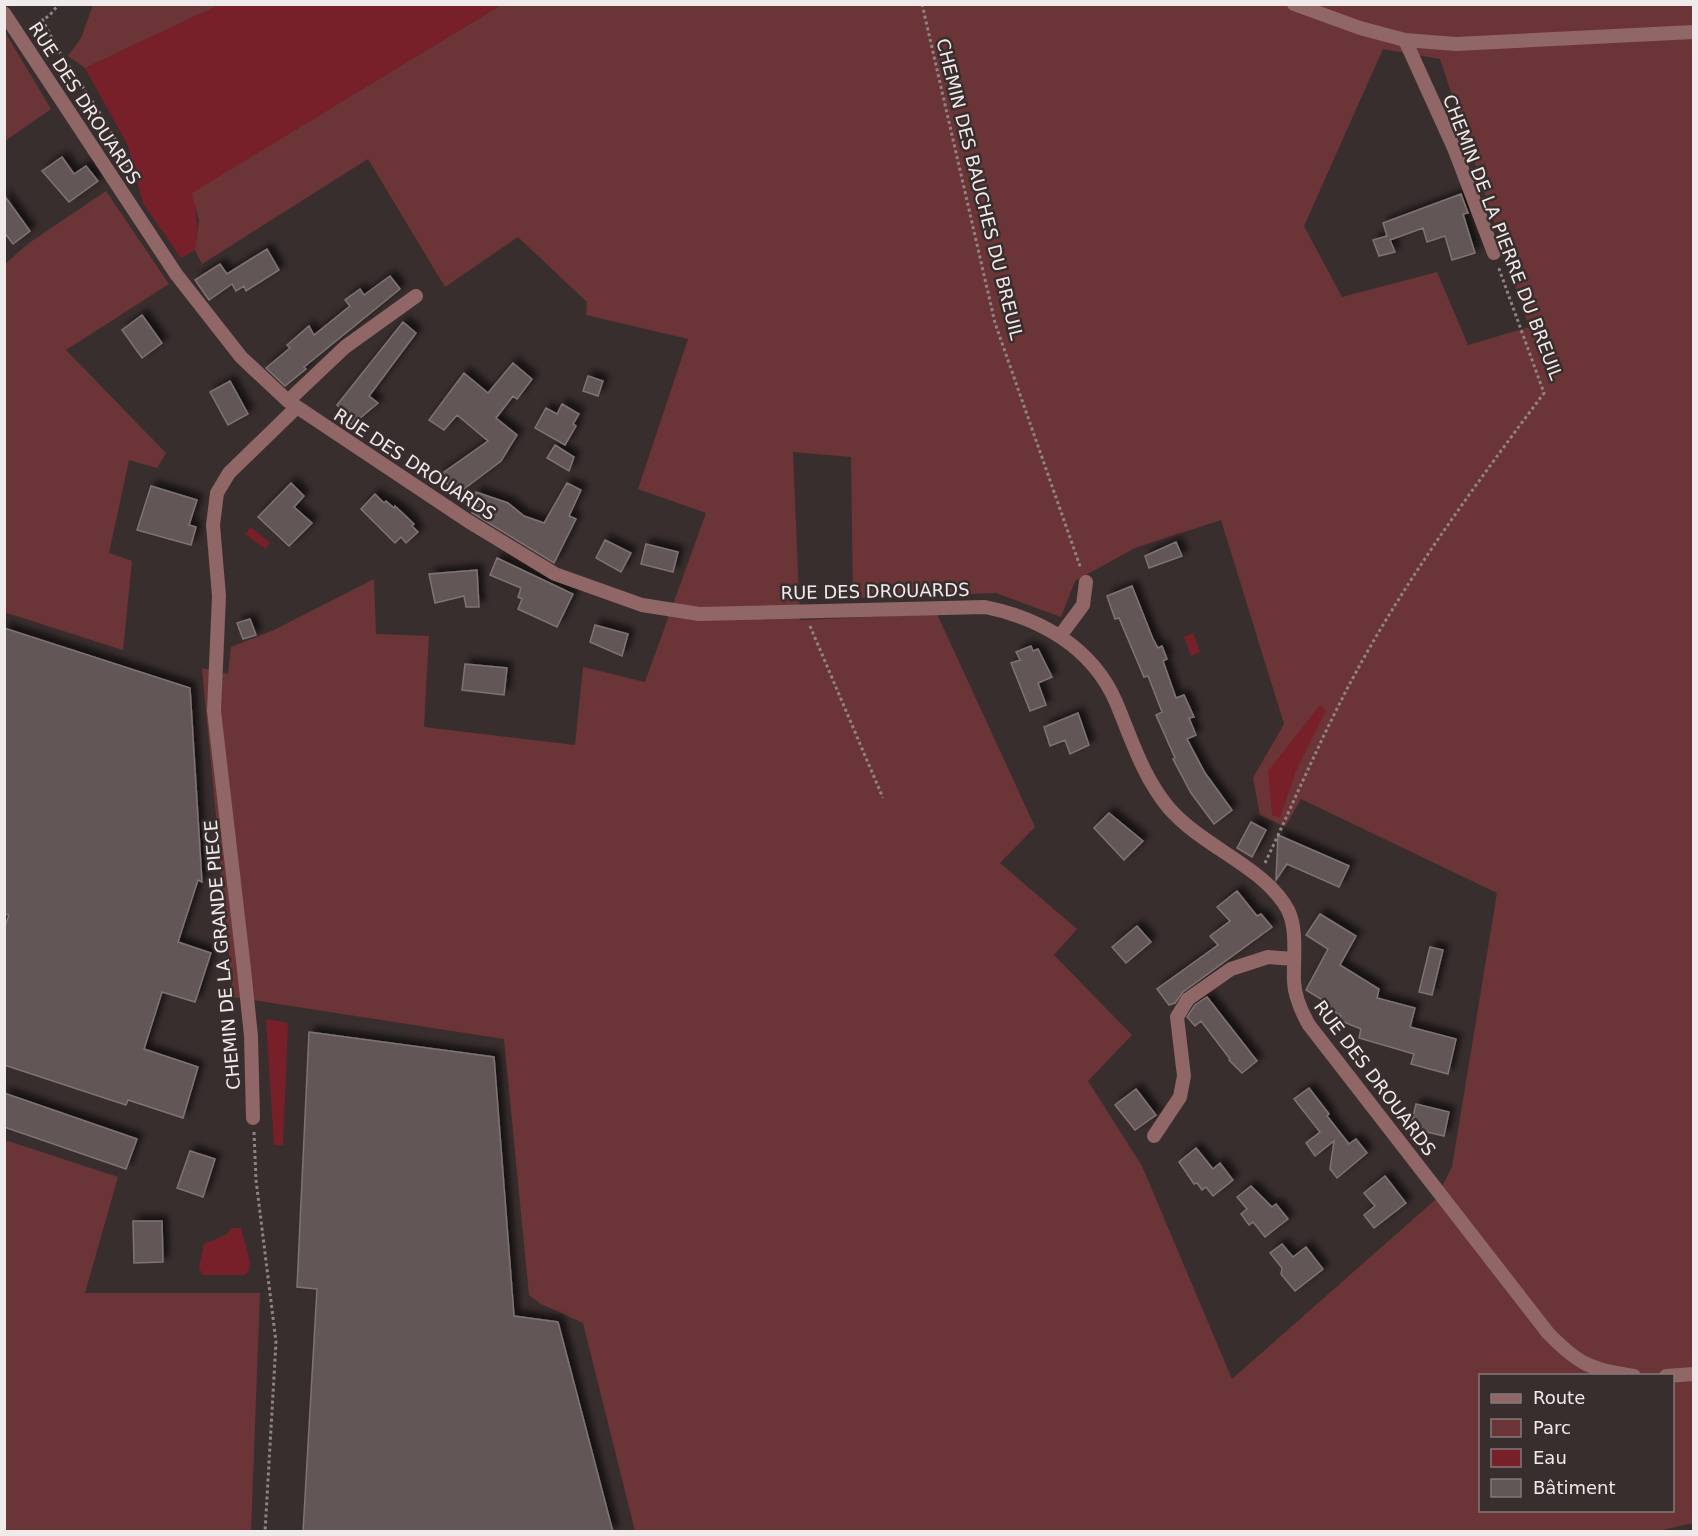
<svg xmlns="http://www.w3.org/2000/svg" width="1698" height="1536" font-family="'DejaVu Sans',sans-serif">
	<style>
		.green { fill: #6b3537; fill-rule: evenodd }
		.water { fill: #78202a }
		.building { fill: #625656; stroke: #7f7373; stroke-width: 1.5; filter: url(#shadow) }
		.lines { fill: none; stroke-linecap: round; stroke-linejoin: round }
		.path { stroke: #8d8484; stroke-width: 3; stroke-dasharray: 3 3; stroke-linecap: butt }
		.minor { stroke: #906666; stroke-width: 14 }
		.labels { text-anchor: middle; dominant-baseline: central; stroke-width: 5; stroke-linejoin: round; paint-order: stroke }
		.street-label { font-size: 18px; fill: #f1eaea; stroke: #392e2e }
	</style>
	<defs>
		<filter id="shadow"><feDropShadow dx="5.5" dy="-5.5" stdDeviation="3" flood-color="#0009"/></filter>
	</defs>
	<rect width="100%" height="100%" fill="#392e2e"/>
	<!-- green -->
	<path class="green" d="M93,5H219L85,68L68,56L81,38Z
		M501,5H1693V1523L1654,1532L635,1531L583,1323L541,1304L529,1295L504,1039L233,997L202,668L228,674L231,647L274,630L374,579L376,634L429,636L424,727L575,745L583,667L645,682L706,513L638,489L688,339L586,315L587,302L518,237L445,287L368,159L202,264L195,250L199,220L191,193ZM1383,49L1440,59L1529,327L1468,345L1437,272L1342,297L1304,226ZM793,452L851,457L853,598L996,593L1061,617L1075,581L1135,548L1221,520L1284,724L1253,778L1260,815L1285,827L1301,799L1497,893L1452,1167L1435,1200L1232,1379L1142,1166L1088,1081L1132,1035L1054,955L1077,929L1000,863L1035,827L937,614L800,620ZM1480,1376H1672V1510H1480Z
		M5,32L51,109L5,141H4Z
		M106,191L169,284L66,350L166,453L157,468L129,460L109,553L132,561L123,650L4,612L5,264L29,243Z
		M5,1140L118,1177L85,1293H260L251,1531H5Z"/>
	<!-- water -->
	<path class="water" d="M219,5V4L501,5L192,193C197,216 199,226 195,250L181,258L143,203L128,146L85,68Z
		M251,527L270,543L265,549L245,534Z
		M1193,633L1200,652L1191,656L1184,637Z
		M1320,705L1326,711L1296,771L1280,818L1272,815L1268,771Z
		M266,1019L288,1023L283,1145H274Z
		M231,1228H241L250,1262L249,1271L244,1275H203L199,1268L204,1244L226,1235Z"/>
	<!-- building -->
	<path class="building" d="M62,157L74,174L86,166L98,181L69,202L42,171Z
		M1461,194L1468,213L1463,214L1475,253L1452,260L1445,236L1427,242L1423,228L1390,240L1395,252L1379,256L1373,240L1387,236L1383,223Z
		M4,195L30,231L13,244L4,232Z
		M267,249L279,270L246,291L244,286L236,291L232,284L209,300L195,280L220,264L227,274Z
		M390,276L400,289L304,367L306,369L285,386L266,368L290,348L287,345L309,326L314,335L350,306L345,300L360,289L364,295Z
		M142,315L162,343L142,358L122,330Z
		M403,322L416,333L369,396L378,403L352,425L337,405Z
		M513,363L532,379L517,399L513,396L496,418L517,435L501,461L456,495L440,475L488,441L457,415L444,430L429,420L464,373L488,393Z
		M588,376L603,381L598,396L583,391Z
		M230,381L248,414L228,425L210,392Z
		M562,404L579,414L573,424L576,426L565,445L535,428L546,408L557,414Z
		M555,445L574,457L569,471L547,458Z
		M291,483L304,496L294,507L312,523L289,546L258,517Z
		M567,483L581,490L569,516L576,519L554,563L472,513L476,492L508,503L524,516L544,523Z
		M151,486L197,500L189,525L196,527L191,545L137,530Z
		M375,494L384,503L386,501L394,508L395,506L414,524L412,526L418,532L406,543L401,537L395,543L361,509Z
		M605,540L631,553L621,572L596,558Z
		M1176,542L1182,556L1149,568L1145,556Z
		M646,544L678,552L673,572L641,564Z
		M497,558L573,594L557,627L518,609L522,599L518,597L521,588L490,575Z
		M477,570L479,607H466L464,596L435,603L429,574Z
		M1132,586L1153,639L1158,648L1162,646L1167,659L1163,661L1176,698L1184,695L1194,717L1189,718L1196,735L1187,739L1205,773L1232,810L1214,824L1191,793L1173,759L1175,758L1156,715L1162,712L1148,676L1144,677L1119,618L1115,619L1107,596Z
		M250,619L256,635L243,639L237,623Z
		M595,625L628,634L622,656L590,642Z
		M4,628L190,688L202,882L198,880L178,942L211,953L195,1002L162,992L144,1049L198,1067L183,1118L128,1100L126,1105L4,1065V929L9,915L4,914Z
		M1031,646L1033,651L1038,649L1052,677L1038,683L1046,705L1030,711L1011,663L1020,660L1016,652Z
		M465,664L507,668L504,695L462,690Z
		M1078,713L1089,745L1070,754L1065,740L1050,746L1044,727Z
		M1109,813L1143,841L1124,860L1094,828Z
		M1251,822L1266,830L1252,857L1237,848Z
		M1278,835L1349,866L1339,887L1287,864L1276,880Z
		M1237,891L1257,916L1261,914L1272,927L1183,992L1175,1003L1169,1005L1157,989L1218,945L1210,936L1230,921L1217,907Z
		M1320,914L1356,936L1340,965L1379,989L1377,998L1415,1008L1410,1027L1456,1039L1448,1074L1411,1064L1414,1054L1359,1038L1361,1029L1339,1020L1341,1016L1327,1007L1329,1004L1306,990L1328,949L1306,935Z
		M1137,926L1151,942L1126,963L1112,947Z
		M1430,947L1443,950L1432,995L1419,992Z
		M1207,997L1257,1061L1242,1073L1229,1060L1230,1059L1201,1021L1195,1026L1187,1017L1195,1005Z
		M309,1032L494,1057L514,1316L558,1322L613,1532H303L317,1289L297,1287Z
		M1309,1088L1329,1114L1327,1116L1349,1144L1356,1139L1367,1153L1337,1178L1330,1169L1334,1141L1315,1156L1306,1143L1320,1132L1294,1099Z
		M1136,1089L1156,1115L1135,1130L1115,1105Z
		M4,1093L137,1139L126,1169L4,1127Z
		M1416,1104L1449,1112L1444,1136L1414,1129L1416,1126L1411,1125Z
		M1196,1148L1213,1169L1220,1163L1233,1180L1213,1196L1206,1187L1202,1190L1197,1183L1194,1184L1179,1162Z
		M190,1151L215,1159L203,1197L177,1188Z
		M1385,1176L1406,1203L1374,1228L1364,1215L1375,1206L1364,1193Z
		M1251,1186L1272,1207L1276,1204L1288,1219L1265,1237L1253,1222L1249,1225L1241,1214L1247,1209L1237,1197Z
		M133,1221H162L163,1262L134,1263Z
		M1282,1244L1293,1257L1306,1247L1323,1269L1295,1291L1281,1274L1282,1268L1270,1253Z"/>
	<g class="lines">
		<!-- path -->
		<path class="path" d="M922,4L995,323L1081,569
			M42,19C51,36 59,53 70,68C93,103 118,136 131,176
			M30,27L49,16L59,4
			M810,626L883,798
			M1265,863C1292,806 1317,747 1346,691C1401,585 1473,488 1544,393L1498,266
			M254,1132L256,1180L276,1342L265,1532"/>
		<!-- minor -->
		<path class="minor" d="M1294,4L1360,28L1405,40L1456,44L1694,32
			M4,13L176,274L241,357L288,401L468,521L555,574L642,605L699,614L985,607C1040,618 1092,647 1116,702C1131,738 1143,777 1168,807C1203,848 1264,866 1288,910C1298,930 1293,960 1294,982C1295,998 1301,1011 1309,1025L1548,1333C1578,1364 1591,1370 1634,1376
			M1405,40L1454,148L1494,253
			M288,401L345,347L416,296
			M1060,636L1083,605L1086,582
			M253,1118L251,1036L244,969L214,711L219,596L213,525L217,493L229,473L297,407
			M1154,1136L1180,1097L1184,1076L1177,1017L1188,999L1231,969L1268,957L1294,959
			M1666,1376L1694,1374"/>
	</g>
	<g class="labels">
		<!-- street labels -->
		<g class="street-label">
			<text transform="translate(85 103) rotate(57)">RUE DES DROUARDS</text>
			<text transform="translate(980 189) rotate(76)">CHEMIN DES BAUCHES DU BREUIL</text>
			<text transform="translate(1503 237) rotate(69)">CHEMIN DE LA PIERRE DU BREUIL</text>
			<text transform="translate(415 464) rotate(33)">RUE DES DROUARDS</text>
			<text transform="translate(875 591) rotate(-1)">RUE DES DROUARDS</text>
			<text transform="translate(222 955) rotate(-95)">CHEMIN DE LA GRANDE PIECE</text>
			<text transform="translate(1375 1078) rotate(53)">RUE DES DROUARDS</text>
		</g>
	</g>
	<!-- border -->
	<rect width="1698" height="1536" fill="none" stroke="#f1eaea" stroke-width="12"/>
	<!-- legend -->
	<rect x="1479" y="1374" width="195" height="138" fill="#392e2e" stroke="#837979" stroke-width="1.5"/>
	<rect x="1491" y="1394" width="30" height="9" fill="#906666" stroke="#837979" stroke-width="1.5"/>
	<text x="1533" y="1404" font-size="18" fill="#f1eaea">Route</text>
	<rect x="1491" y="1419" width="30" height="18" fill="#6b3537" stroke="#837979" stroke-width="1.5"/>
	<text x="1533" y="1434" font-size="18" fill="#f1eaea">Parc</text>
	<rect x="1491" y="1449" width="30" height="18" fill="#78202a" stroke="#837979" stroke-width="1.5"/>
	<text x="1533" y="1464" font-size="18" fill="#f1eaea">Eau</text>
	<rect x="1491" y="1479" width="30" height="18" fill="#625656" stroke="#837979" stroke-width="1.5"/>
	<text x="1533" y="1494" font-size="18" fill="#f1eaea">Bâtiment</text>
</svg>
